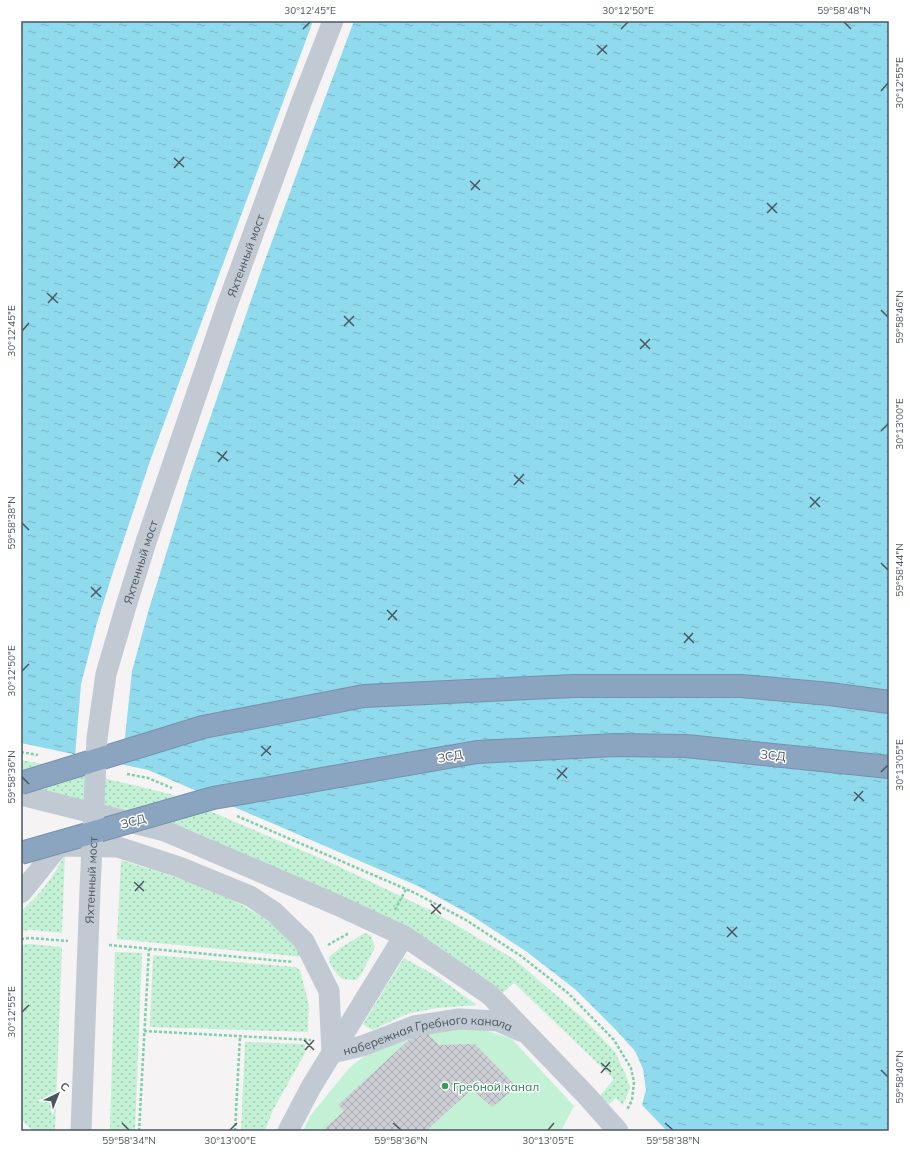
<svg xmlns="http://www.w3.org/2000/svg" width="910" height="1152" font-family="Mulish,sans-serif">
	<style>
		.grass { fill: url(#grass-dots) }
		.pitch { fill: #c3f1d5 }
		.water { fill: url(#water-ripples) }
		.pier { fill: #f5f3f3 }
		.building { fill: url(#building-cross-hatch) }
		.lines { fill: none; stroke-linecap: round; stroke-linejoin: round }
		.path { stroke: #7ad0a6; stroke-width: 2.5; stroke-dasharray: 3 2; stroke-linecap: butt }
		.minor { stroke: #c1cad2; stroke-width: 21 }
		.highway-bridge-casing { stroke: #7690ad; stroke-width: 24; stroke-linecap: butt }
		.minor-bridge { stroke: #c1cad2; stroke-width: 21 }
		.highway-bridge { stroke: #8ba5c1; stroke-width: 22 }
		.ticks { fill: none; stroke: #4a5661; stroke-width: 1.5 }
		.leisure-dot { fill: #2e9e5b; stroke: #fff; stroke-width: 1.5 }
		.labels { text-anchor: middle; dominant-baseline: central; stroke-width: 3; stroke-linejoin: round; paint-order: stroke }
		.street-label { font-size: 12px; fill: #4a5661; stroke: #fff }
		.leisure-label { font-size: 12px; fill: #27864d; stroke: #fff; text-anchor: start }
		.neatline { fill: none; stroke: #4a5661; stroke-width: 1.5 }
		.ticks-label { font-size: 10px; text-anchor: middle; fill: #4a5661 }
	</style>
	<defs>
		<pattern id="grass-dots" width="8" height="8" patternUnits="userSpaceOnUse"><rect width="8" height="8" fill="#c3f1d5"/><path d="M2 2h.1M6 6h.1" fill="none" stroke="#a0c6b0" stroke-width="1.8" stroke-linecap="round"/></pattern>
		<pattern id="water-ripples" width="26" height="14" patternUnits="userSpaceOnUse"><rect width="26" height="14" fill="#90daee"/><path d="M2 4q2-2 4 0t4 0M15 11q2-2 4 0t4 0" fill="none" stroke="#78b4c4"/></pattern>
		<pattern id="building-cross-hatch" width="8" height="8" patternUnits="userSpaceOnUse"><rect width="8" height="8" fill="#cdcfd5"/><path d="M0 0l8 8M0 8l8-8" fill="none" stroke="#a8abb0"/></pattern>
	</defs>
	<rect width="100%" height="100%" fill="#f5f3f3"/>
	<!-- grass -->
	<path class="grass" d="M21,760L54,766L170,794L329,862L432,911L514,959L585,1020L615,1052L626,1075L630,1088L623,1105L616,1098L609,1104L600,1096L614,1079L514,983L498,997L319,889L186,828L39,792L21,789Z
		M65,854L62,933L31,930L21,931V911C39,896 55,875 65,854Z
		M121,860C180,879 247,896 292,942C296,946 299,952 303,957L117,939Z
		M365,933L371,936L375,947L362,973L356,980L342,979C336,973 329,967 329,957L340,948Z
		M29,944L62,947L55,1131H33L21,1119V945Z
		M115,952L142,953L135,1131H110Z
		M153,955L296,967L300,970L309,1005L308,1032L150,1027Z
		M404,958L438,977L477,1005L437,1008L407,1014L372,1030L363,1024Z
		M245,1042L305,1044V1053L273,1110L265,1131H241Z"/>
	<!-- pitch -->
	<path class="pitch" d="M457,1026L487,1031L511,1038L574,1106L561,1131H303L310,1116L350,1067L384,1042Z"/>
	<!-- water -->
	<path class="water" d="M21,21H889V1131H667L642,1105L646,1090L643,1069L635,1051L615,1029L576,990L527,952L469,914L418,886L148,770L21,743Z"/>
	<!-- pier -->
	<path class="pier" d="M313,21H354L307,146L264,263L191,473L171,538L149,609L132,671L122,766L75,756L81,684L97,623L112,575L150,461Z"/>
	<!-- building -->
	<path class="building" d="M422,1028L439,1045L475,1044L517,1087L492,1107L472,1089L426,1131H322L344,1111L338,1105Z"/>
	<g class="lines">
		<!-- path -->
		<path class="path" d="M21,752L38,755
			M127,774L148,778L172,788
			M237,816L415,893L466,920L521,956L568,993L614,1040L631,1068L634,1082L632,1100L627,1110
			M395,910L406,889
			M21,939L30,938L68,941
			M109,945L293,962
			M328,945L349,933
			M144,1031L311,1040
			M139,1131L149,949
			M235,1131L240,1036"/>
		<!-- minor -->
		<g class="minor">
			<path d="M21,795L165,831L337,905L404,936L490,995L586,1095L618,1131"/>
			<path d="M21,893L59,846L118,847L179,867L250,896L274,912L304,941L329,991L332,1053"/>
			<path id="s1" d="M332,1053L362,1046L414,1026L459,1019L498,1021L521,1031"/>
			<path d="M288,1131L311,1087L404,936"/>
		</g>
		<defs>
			<path id="highway-bridge" d="M21,783L203,727L364,696L573,686H741L830,694L889,702
				M21,853L213,798L477,752L615,745L686,746L889,767"/>
		</defs>
		<!-- highway-bridge casing -->
		<use href="#highway-bridge" class="highway-bridge-casing"/>
		<!-- minor-bridge -->
		<path class="minor-bridge" id="s2" d="M81,1131L90,890L97,738L106,674L126,606L146,542L226,308L301,103L333,21"/>
		<!-- highway-bridge -->
		<use href="#highway-bridge" class="highway-bridge"/>
	</g>
	<!-- ticks -->
	<path class="ticks" d="M844,22L851,29M303,29L310,22M621,29L628,22M597,45L607,54M597,55L607,45M881,91L888,83M174,158L184,167M174,168L184,157M470,181L480,190M471,190L480,180M767,203L777,213M767,213L777,203M47,293L58,303M48,303L57,293M881,310L888,317M344,316L354,326M344,326L354,316M22,331L29,323M640,339L650,349M640,349L650,339M881,431L888,424M217,452L228,461M218,462L227,451M514,475L524,484M514,485L524,474M810,497L820,507M810,507L820,497M22,523L29,530M881,563L888,570M91,587L101,597M91,597L101,587M387,610L397,620M388,620L397,610M684,633L694,643M684,643L693,633M22,671L29,664M261,746L271,755M261,756L271,746M557,769L567,778M881,772L888,765M22,777L29,784M557,779L567,768M854,792L864,801M854,801L863,791M134,882L144,891M135,891L144,881M431,904L441,914M431,914L441,904M727,927L737,937M727,937L737,927M22,1012L29,1005M304,1040L314,1050M305,1050L314,1040M601,1063L611,1072M881,1070L888,1077M601,1073L610,1062M122,1123L129,1130M393,1123L401,1130M665,1123L673,1130M230,1130L237,1123M548,1130L554,1123"/>
	<!-- markers -->
	<circle class="leisure-dot" cx="445" cy="1086" r="4"/>
	<g class="labels">
		<!-- street labels -->
		<g class="street-label">
			<text stroke="none"><textPath href="#s2" startOffset="899">Яхтенный мост</textPath></text>
			<text stroke="none"><textPath href="#s2" startOffset="575">Яхтенный мост</textPath></text>
			<text transform="translate(773 755) rotate(6)">ЗСД</text>
			<text transform="translate(450 756) rotate(-10)">ЗСД</text>
			<text transform="translate(133 821) rotate(-16)">ЗСД</text>
			<text stroke="none"><textPath href="#s2" startOffset="251">Яхтенный мост</textPath></text>
			<text stroke="none"><textPath href="#s1" startOffset="99">набережная Гребного канала</textPath></text>
		</g>
		<!-- leisure labels -->
		<g class="leisure-label">
			<text x="453" y="1086">Гребной канал</text>
		</g>
	</g>
	<!-- border -->
	<rect width="910" height="1152" fill="none" stroke="#ffffff" stroke-width="44"/>
	<!-- north arrow -->
	<g transform="translate(58 1094) rotate(43)" stroke="#ffffff" stroke-width="3" paint-order="stroke">
	<path d="M0-3L7 15L0 10L-7 15Z" fill="#4a5661"/>
	<text y="-6" font-size="11" font-weight="bold" text-anchor="middle" fill="#4a5661">С</text>
	</g>
	<rect x="22" y="22" width="866" height="1108" class="neatline"/>
	<g class="ticks-label">
		<text x="310" y="14">30°12'45"E</text>
		<text x="628" y="14">30°12'50"E</text>
		<text x="844" y="14">59°58'48"N</text>
		<text transform="translate(899 83) rotate(-90)" y="4">30°12'55"E</text>
		<text transform="translate(899 317) rotate(-90)" y="4">59°58'46"N</text>
		<text transform="translate(11 331) rotate(-90)" y="4">30°12'45"E</text>
		<text transform="translate(899 424) rotate(-90)" y="4">30°13'00"E</text>
		<text transform="translate(11 523) rotate(-90)" y="4">59°58'38"N</text>
		<text transform="translate(899 570) rotate(-90)" y="4">59°58'44"N</text>
		<text transform="translate(11 671) rotate(-90)" y="4">30°12'50"E</text>
		<text transform="translate(899 765) rotate(-90)" y="4">30°13'05"E</text>
		<text transform="translate(11 777) rotate(-90)" y="4">59°58'36"N</text>
		<text transform="translate(11 1012) rotate(-90)" y="4">30°12'55"E</text>
		<text transform="translate(899 1077) rotate(-90)" y="4">59°58'40"N</text>
		<text x="129" y="1144">59°58'34"N</text>
		<text x="230" y="1144">30°13'00"E</text>
		<text x="401" y="1144">59°58'36"N</text>
		<text x="548" y="1144">30°13'05"E</text>
		<text x="673" y="1144">59°58'38"N</text>
	</g>
</svg>
